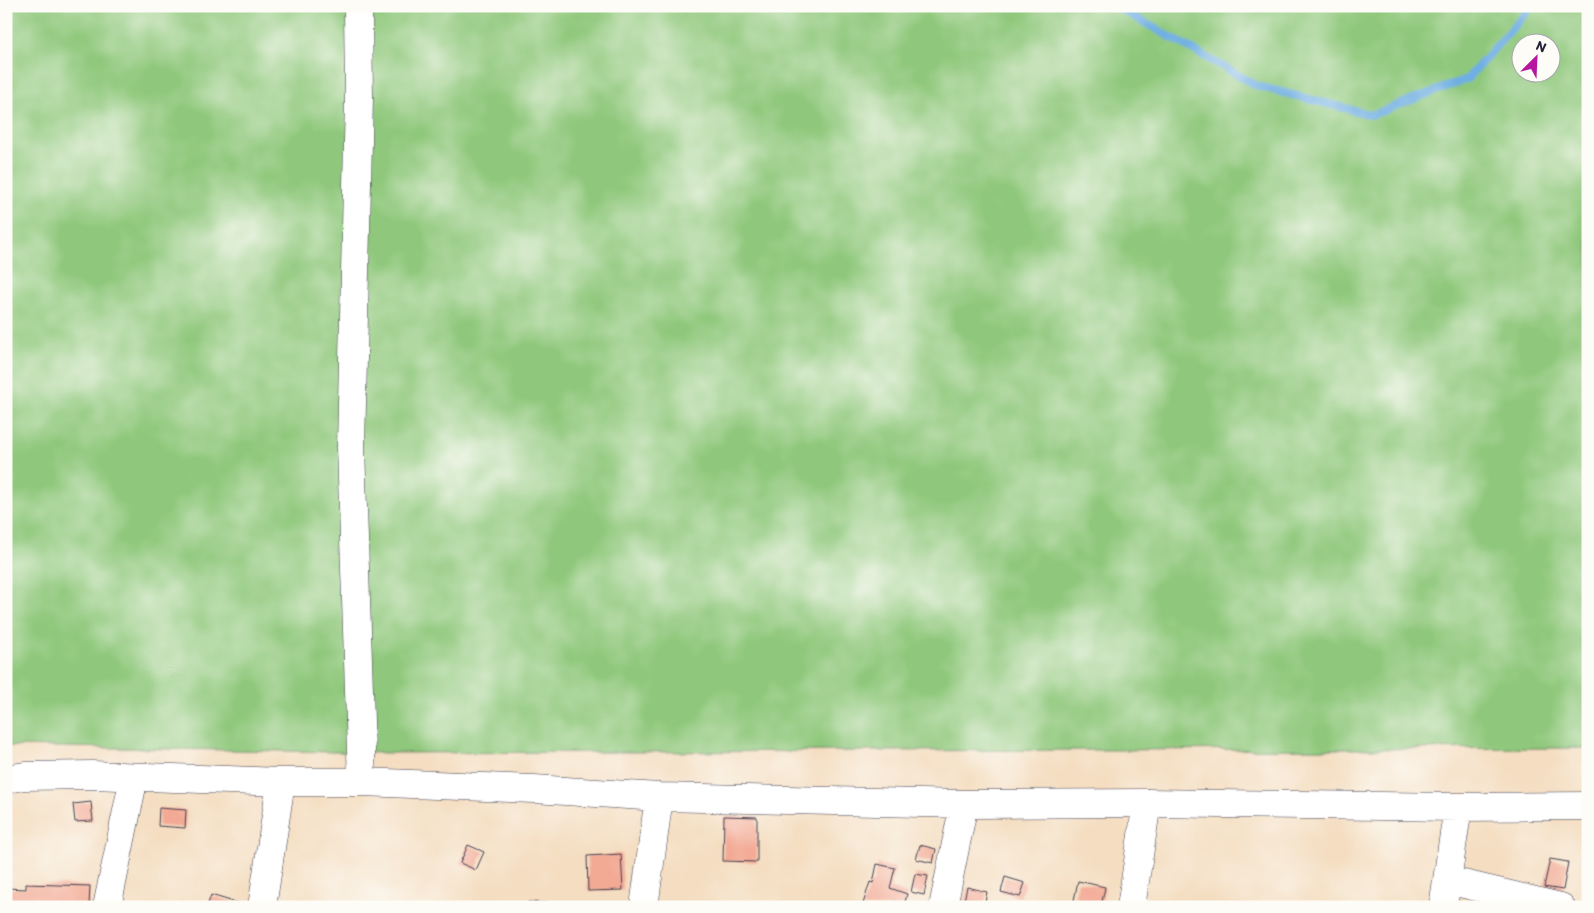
<svg xmlns="http://www.w3.org/2000/svg" width="1594" height="913" font-family="Itim,sans-serif">
	<style>
		.green { fill: #8fc87c; stroke: #58755c; fill-rule: evenodd }
		.lines { fill: none; stroke-linecap: round; stroke-linejoin: round }
		.stream { stroke: #6fafe2; stroke-width: 8 }
		.building { fill: #f3aa95 }
		.minor-casing { stroke: #423e4f; stroke-width: 29 }
		.minor { stroke: #fff; stroke-width: 28 }
	</style>
	<rect width="100%" height="100%" fill="#fdfcf7"/>
	<filter id="ink" filterUnits="userSpaceOnUse"><feTurbulence type="fractalNoise" baseFrequency=".02" numOctaves="2"/><feDisplacementMap in="SourceGraphic" scale="10" xChannelSelector="R" yChannelSelector="G"/><feConvolveMatrix kernelMatrix="1 2 1 2 8 2 1 2 1" color-interpolation-filters="sRGB"/></filter>
	<filter id="wash" filterUnits="userSpaceOnUse"><feTurbulence type="fractalNoise" baseFrequency=".0096" numOctaves="4" result="noise"/><feDisplacementMap in="SourceGraphic" scale="20" xChannelSelector="R" yChannelSelector="G"/><feGaussianBlur stdDeviation="1.12" result="paint"/><feColorMatrix in="noise" values="0 0 0 0 0 0 0 0 0 0 0 0 0 0 0 0 0 1.4 0 .05"/><feComposite in="paint" operator="in"/></filter>
	<g filter="url(#wash)">
		<rect width="100%" height="100%" fill="#f4ddc0"/>
		<!-- green -->
		<path class="green" d="M6,6H1588V748L391,753L6,746ZM1522,42H1552V72H1522Z"/>
		<g class="lines">
			<!-- stream -->
			<path class="stream" d="M1115,6L1257,86L1372,115L1467,79L1532,6"/>
		</g>
		<g id="blocks">
			<!-- building -->
			<path class="building" d="M91,802L93,821L75,822L73,804Z
				M159,808L186,810L185,828L158,826Z
				M724,816L757,817V862L723,861Z
				M468,845L484,852L476,870L460,863Z
				M920,845L936,849L933,863L916,859Z
				M621,854L623,890L588,891L587,856Z
				M1550,859L1568,862L1563,890L1544,887Z
				M877,864L895,868L890,888L907,894L904,907H862L870,882L873,883Z
				M915,874L928,876L924,895L911,892Z
				M1005,877L1025,883L1020,897L1001,892Z
				M1078,881L1105,887L1101,907H1081L1073,905Z
				M26,884L90,886L89,907H6V888L26,889Z
				M967,887L987,892L984,907L963,905Z
				M211,895L247,906V907H207Z
				M528,902L549,903L548,907H528Z"/>
		</g>
	</g>
	<g filter="url(#ink)">
		<use href="#blocks" fill-opacity="0" stroke="#423e4f" stroke-width="1"/>
		<g class="lines">
			<defs>
				<path id="minor" d="M358,6L359,98L351,447L362,782
					M6,779L25,776L92,775L281,782H362L534,789L659,797L964,804L1147,803L1458,807L1588,806
					M1447,880L1561,907
					M107,907L134,777
					M262,907L281,782
					M644,907L659,797
					M943,907L964,804
					M1131,907L1147,803
					M1443,907L1458,807"/>
			</defs>
			<!-- minor casing -->
			<use href="#minor" class="minor-casing"/>
			<!-- minor -->
			<use href="#minor" class="minor"/>
		</g>
	</g>
	<!-- margin -->
	<rect width="1594" height="913" fill="none" stroke="#fdfcf7" stroke-width="25"/>
	<!-- north arrow -->
	<g transform="translate(1536 58) rotate(24)"><circle r="24" fill="#fdfcf7" stroke="#a5a5ac"/>
	<path d="M0-4L9 19L0 12L-9 19Z" fill="#b5179e"/>
	<text y="-8" font-size="14" font-weight="bold" text-anchor="middle" fill="#22223b">N</text>
	</g>
</svg>
